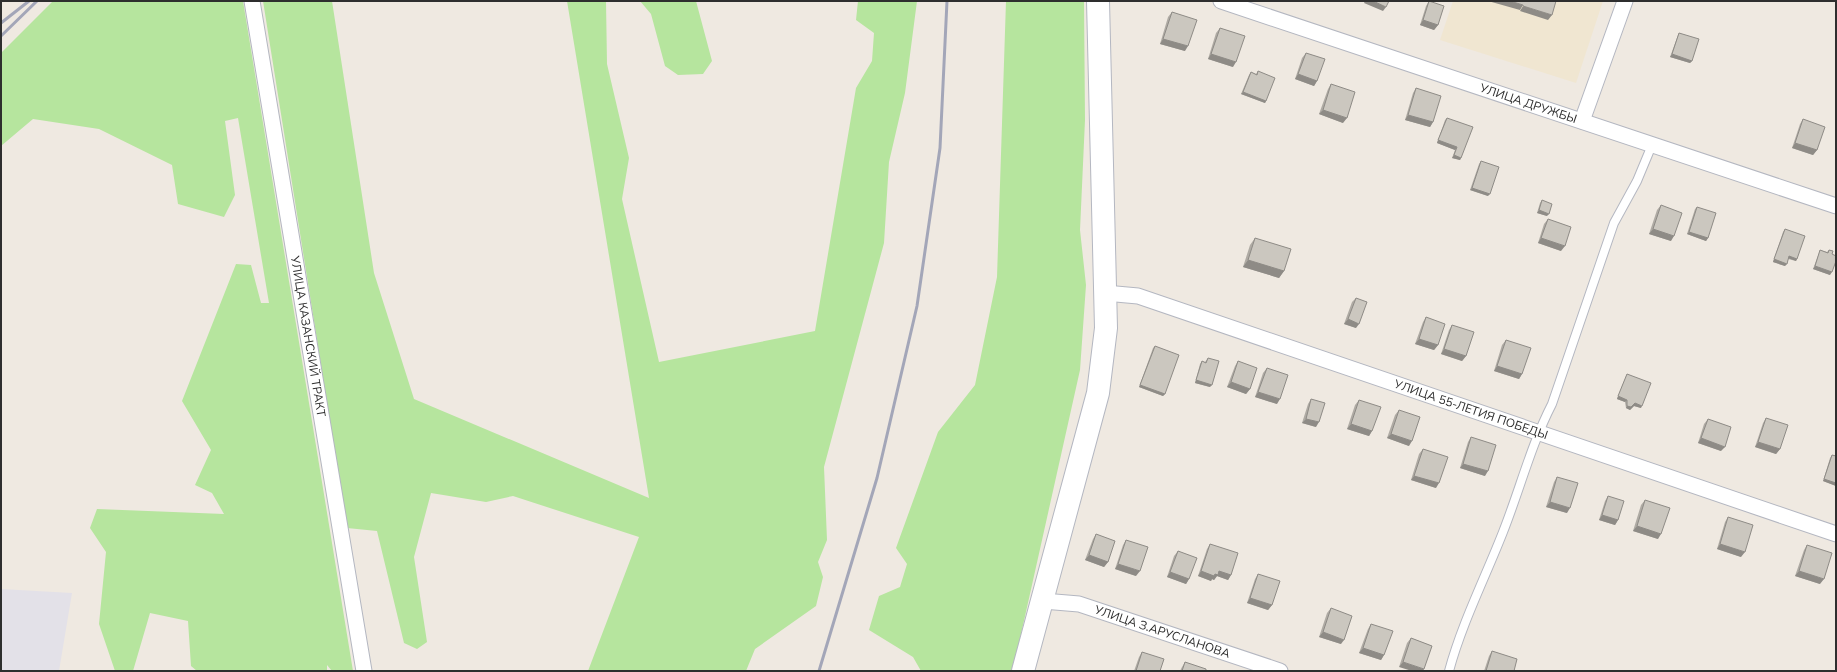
<svg xmlns="http://www.w3.org/2000/svg" width="1837" height="672" font-family="'Nunito Sans',sans-serif">
	<style>
		.industrial { fill: #e3e1e8 }
		.education { fill: #f0e6d1 }
		.green { fill: #b6e59e }
		.lines { fill: none; stroke-linecap: round; stroke-linejoin: round }
		.lane-casing { stroke: #b4b7c1; stroke-width: 10 }
		.street-casing { stroke: #b4b7c1; stroke-width: 17 }
		.secondary-casing { stroke: #b4b7c1; stroke-width: 24 }
		.lane { stroke: #fff; stroke-width: 8 }
		.street { stroke: #fff; stroke-width: 15 }
		.secondary { stroke: #fff; stroke-width: 22 }
		.rail { stroke: #a3a6b8; stroke-width: 3 }
		.wall { fill: #afaba4 }
		.shaded-wall { fill: #8e8b86 }
		.building { fill: #cbc7bf; stroke: #8e8b86 }
		.labels { text-anchor: middle; dominant-baseline: central; stroke-width: 3; stroke-linejoin: round; paint-order: stroke }
		.street-label { font-size: 12px; fill: #2e2e2e; stroke: #fff }
	</style>
	<rect width="100%" height="100%" fill="#efe9e1"/>
	<!-- industrial -->
	<path class="industrial" d="M1,589L72,593L59,671H1Z"/>
	<!-- education -->
	<path class="education" d="M1453,1H1603L1576,83L1440,40Z"/>
	<!-- green -->
	<path class="green" d="M53,1H243L353,671H332L327,665V671H197L191,666L188,621L150,613L133,671H115L99,624L106,552L90,528L97,509L224,514L212,493L195,485L211,450L182,401L236,264L251,265L261,303H269L238,118L225,121L235,195L224,217L178,204L172,165L99,129L33,119L1,146V53Z
		M263,1H332L374,273L414,399L649,498L567,1H606L607,64L629,158L622,199L659,362L815,331L856,88L872,61L874,33L856,20L858,1H917L905,93L889,162L884,243L824,467L827,540L818,562L823,577L816,606L755,649L746,671H588L639,537L513,496L486,502L431,493L414,557L427,642L417,649L404,643L377,531L347,528Z
		M640,1H696L712,61L703,74L678,75L665,66L651,14Z
		M1006,1H1084L1085,120L1080,230L1086,285L1080,370L1017,652L1011,671H921L913,657L869,630L879,596L900,587L907,564L896,548L938,432L975,385L997,277Z"/>
	<g class="lines">
		<defs>
			<path id="lane" d="M1449,671C1462,623 1485,578 1503,532C1520,489 1531,445 1552,404L1614,223L1637,181L1652,145"/>
			<g id="street">
				<path id="s1" d="M252,1L364,671"/>
				<path id="s2" d="M1221,1L1836,206"/>
				<path d="M1582,121L1625,1"/>
				<path id="s3" d="M1105,293L1138,296L1836,534"/>
				<path id="s4" d="M1043,601L1079,604L1280,671"/>
			</g>
			<path id="secondary" d="M1023,671L1098,393L1106,328L1098,1"/>
		</defs>
		<!-- lane casing -->
		<use href="#lane" class="lane-casing"/>
		<!-- street casing -->
		<use href="#street" class="street-casing"/>
		<!-- secondary casing -->
		<use href="#secondary" class="secondary-casing"/>
		<!-- lane -->
		<use href="#lane" class="lane"/>
		<!-- street -->
		<use href="#street" class="street"/>
		<!-- secondary -->
		<use href="#secondary" class="secondary"/>
		<!-- rail -->
		<path class="rail" d="M1,23L29,1
			M1,36L37,1
			M819,671L877,478L917,306L940,148L947,1"/>
	</g>
	<!-- wall -->
	<path class="wall" d="M1429,1L1438,25L1434,30L1420,25L1426,6Z
		M1172,12L1185,51L1160,44L1168,17Z
		M1220,28L1233,67L1208,59L1216,33Z
		M1679,33L1692,61L1690,63L1670,57L1678,35Z
		M1306,53L1317,81L1314,86L1295,79L1302,58Z
		M1258,71L1266,101L1265,103L1241,94L1249,75L1251,72L1256,74Z
		M1331,84L1343,123L1319,114L1328,89Z
		M1416,88L1433,122L1430,127L1405,120L1413,93Z
		M1447,118L1461,158L1460,160L1452,158L1455,150L1437,143L1445,120Z
		M1803,119L1817,150L1813,155L1792,148L1800,124Z
		M1481,161L1488,196L1470,190L1479,164Z
		M1542,200L1547,216L1537,213L1540,203Z
		M1661,205L1671,241L1649,234L1657,210Z
		M1697,207L1708,238L1706,241L1687,234L1695,209Z
		M1548,219L1561,251L1538,243L1544,224Z
		M1785,229L1797,259L1796,261L1788,259L1785,266L1773,262L1783,232Z
		M1255,238L1284,271L1279,278L1243,267L1250,245Z
		M1820,250L1827,252L1829,250L1832,254L1830,275L1813,269L1819,253Z
		M1356,298V328L1344,324L1352,302Z
		M1426,317L1438,345L1434,350L1415,344L1423,322Z
		M1452,325L1466,356L1462,361L1441,354L1449,330Z
		M1506,340L1522,374L1519,379L1494,371L1502,345Z
		M1155,346L1165,394L1163,396L1139,387L1153,348Z
		M1208,358L1210,387L1195,383L1200,364L1202,361L1205,362Z
		M1238,361L1250,389L1246,394L1227,387L1235,366Z
		M1267,368L1277,404L1255,397L1263,373Z
		M1627,374L1641,408L1634,406L1630,410L1626,408L1625,402L1617,399L1626,376Z
		M1311,399L1316,427L1302,423L1308,404Z
		M1359,400L1372,431L1369,436L1347,429L1355,405Z
		M1399,410L1409,446L1387,438L1395,415Z
		M1766,418L1780,449L1776,454L1755,447L1763,423Z
		M1708,419L1721,451L1698,443L1704,424Z
		M1471,437L1485,476L1460,468L1468,442Z
		M1423,449L1436,488L1411,480L1419,454Z
		M1832,455L1836,486L1823,481L1830,458Z
		M1557,477L1567,513L1546,507L1554,482Z
		M1608,496L1618,520L1615,525L1599,520L1605,501Z
		M1645,500L1658,539L1633,531L1641,505Z
		M1728,517L1741,557L1717,549L1725,522Z
		M1096,534L1108,562L1104,567L1085,560L1093,539Z
		M1126,540L1136,576L1115,569L1123,545Z
		M1210,544L1231,575L1228,580L1217,576L1214,580L1212,579L1211,581L1198,576L1207,549Z
		M1807,545L1820,584L1795,576L1804,550Z
		M1178,551L1189,579L1186,584L1167,577L1174,556Z
		M1258,574L1272,605L1268,610L1247,603L1255,579Z
		M1331,608L1341,644L1319,637L1327,613Z
		M1371,624L1384,655L1381,660L1359,653L1368,629Z
		M1411,638L1432,646L1399,667L1407,643Z
		M1492,651L1514,671H1484L1489,656Z
		M1142,652L1160,671H1134L1139,657Z
		M1185,662L1206,671H1180L1182,667Z"/>
	<!-- shaded-wall -->
	<path class="shaded-wall" d="M1365,1H1373L1386,7L1383,11L1364,3Z
		M1488,1H1510L1523,5L1520,10Z
		M1523,6L1552,15L1548,20L1520,11Z
		M1423,20L1438,25L1434,30L1420,25Z
		M1163,39L1188,46L1185,51L1160,44Z
		M1211,54L1236,62L1233,67L1208,59Z
		M1672,54L1692,61L1690,63L1670,57Z
		M1298,74L1317,81L1314,86L1295,79Z
		M1243,92L1266,101L1265,103L1241,94Z
		M1323,110L1347,118L1343,123L1319,114Z
		M1408,115L1433,122L1430,127L1405,120Z
		M1438,140L1457,147L1455,150L1437,143Z
		M1795,143L1817,150L1813,155L1792,148Z
		M1454,155L1461,158L1460,160L1452,158Z
		M1472,188L1490,194L1488,196L1470,190Z
		M1539,210L1549,214L1547,216L1537,213Z
		M1653,229L1674,236L1671,241L1649,234Z
		M1689,232L1708,238L1706,241L1687,234Z
		M1541,238L1565,246L1561,251L1538,243Z
		M1789,256L1797,259L1796,261L1788,258Z
		M1774,259L1787,264L1785,266L1773,262Z
		M1248,260L1284,271L1279,278L1243,267Z
		M1815,266L1832,272L1830,275L1813,269Z
		M1348,319L1359,324L1356,328L1344,324Z
		M1419,339L1438,345L1434,350L1415,344Z
		M1444,349L1466,356L1462,361L1441,354Z
		M1497,366L1522,374L1519,379L1494,371Z
		M1196,380L1212,385L1210,387L1195,383Z
		M1231,382L1250,389L1246,394L1227,387Z
		M1140,385L1165,394L1163,396L1139,387Z
		M1258,392L1280,399L1277,404L1255,397Z
		M1618,396L1627,400L1625,402L1617,399Z
		M1635,403L1642,406L1641,408L1634,406L1630,410L1626,408L1627,406Z
		M1306,419L1319,422L1316,427L1302,423Z
		M1351,424L1372,431L1369,436L1347,429Z
		M1391,434L1412,441L1409,446L1387,438Z
		M1701,438L1725,447L1721,451L1698,443Z
		M1758,442L1780,449L1776,454L1755,447Z
		M1463,464L1488,471L1485,476L1460,468Z
		M1414,476L1439,483L1436,488L1411,480Z
		M1824,479L1836,483V486L1823,481Z
		M1550,502L1570,508L1567,513L1546,507Z
		M1602,515L1618,520L1615,525L1599,520Z
		M1637,526L1661,534L1658,539L1633,531Z
		M1720,544L1745,552L1741,557L1717,549Z
		M1089,555L1108,562L1104,567L1085,560Z
		M1118,564L1140,571L1136,576L1115,569Z
		M1201,571H1219L1231,575L1228,580L1217,576L1214,580L1212,579L1211,581L1198,576Z
		M1799,571L1824,579L1820,584L1795,576Z
		M1170,572L1189,579L1186,584L1167,577Z
		M1250,598L1272,605L1268,610L1247,603Z
		M1323,632L1344,640L1341,644L1319,637Z
		M1363,648L1384,655L1381,660L1359,653Z
		M1403,662L1424,669L1423,671H1412L1399,667Z"/>
	<!-- building -->
	<path class="building" d="M1373,1H1389L1386,7Z
		M1429,1L1444,6L1438,25L1423,20Z
		M1510,1H1556L1552,15L1523,6V5Z
		M1172,12L1197,20L1188,46L1163,39Z
		M1220,28L1245,36L1236,62L1211,54Z
		M1679,33L1699,39L1692,61L1672,54Z
		M1306,53L1325,59L1317,81L1298,74Z
		M1258,71L1275,78L1266,101L1243,92L1251,72L1257,75Z
		M1331,84L1355,92L1347,118L1323,110Z
		M1416,88L1441,96L1433,122L1408,115Z
		M1447,118L1473,127L1461,158L1454,155L1457,147L1438,140Z
		M1803,119L1825,127L1817,150L1795,143Z
		M1481,161L1499,167L1490,194L1472,188Z
		M1542,200L1552,204L1549,214L1539,210Z
		M1661,205L1682,213L1674,236L1653,229Z
		M1697,207L1716,213L1708,238L1689,232Z
		M1548,219L1571,227L1565,246L1541,238Z
		M1785,229L1805,236L1797,259L1789,256L1787,264L1774,259Z
		M1255,238L1291,249L1284,271L1248,260Z
		M1820,250L1828,253L1829,250L1833,251L1832,254L1836,256V261L1832,272L1815,266Z
		M1356,298L1367,302L1359,324L1348,319Z
		M1426,317L1445,324L1438,345L1419,339Z
		M1452,325L1474,332L1466,356L1444,349Z
		M1506,340L1531,348L1522,374L1497,366Z
		M1155,346L1179,355L1165,394L1140,385Z
		M1208,358L1219,361L1212,385L1196,380L1202,361L1206,363Z
		M1238,361L1257,368L1250,389L1231,382Z
		M1267,368L1288,375L1280,399L1258,392Z
		M1627,374L1651,383L1642,406L1635,403L1631,407L1627,406V400L1618,396Z
		M1311,399L1325,403L1319,422L1306,419Z
		M1359,400L1381,407L1372,431L1351,424Z
		M1399,410L1420,417L1412,441L1391,434Z
		M1766,418L1788,425L1780,449L1758,442Z
		M1708,419L1731,427L1725,447L1701,438Z
		M1471,437L1496,445L1488,471L1463,464Z
		M1423,449L1448,457L1439,483L1414,476Z
		M1832,455L1836,456V483L1824,479Z
		M1557,477L1578,483L1570,508L1550,502Z
		M1608,496L1624,501L1618,520L1602,515Z
		M1645,500L1670,508L1661,534L1637,526Z
		M1728,517L1753,525L1745,552L1720,544Z
		M1096,534L1115,541L1108,562L1089,555Z
		M1126,540L1148,547L1140,571L1118,564Z
		M1210,544L1238,553L1231,575L1219,571L1218,575L1215,574L1214,576L1201,571Z
		M1807,545L1832,553L1824,579L1799,571Z
		M1178,551L1197,558L1189,579L1170,572Z
		M1258,574L1280,581L1272,605L1250,598Z
		M1331,608L1352,616L1344,640L1323,632Z
		M1371,624L1393,631L1384,655L1363,648Z
		M1411,638L1432,646L1424,669L1403,662Z
		M1492,651L1517,659L1514,671H1486Z
		M1142,652L1164,659L1160,671H1136Z
		M1185,662L1206,669V671H1182Z"/>
	<g class="labels">
		<!-- street labels -->
		<g class="street-label">
			<text stroke="none"><textPath href="#s2" startOffset="324">УЛИЦА ДРУЖБЫ</textPath></text>
			<text stroke="none"><textPath href="#s1" startOffset="340">УЛИЦА КАЗАНСКИЙ ТРАКТ</textPath></text>
			<text stroke="none"><textPath href="#s3" startOffset="385">УЛИЦА 55-ЛЕТИЯ ПОБЕДЫ</textPath></text>
			<text stroke="none"><textPath href="#s4" startOffset="124">УЛИЦА З.АРУСЛАНОВА</textPath></text>
		</g>
	</g>
	<!-- border -->
	<rect width="1837" height="672" fill="none" stroke="#2e2e2e" stroke-width="4"/>
</svg>
